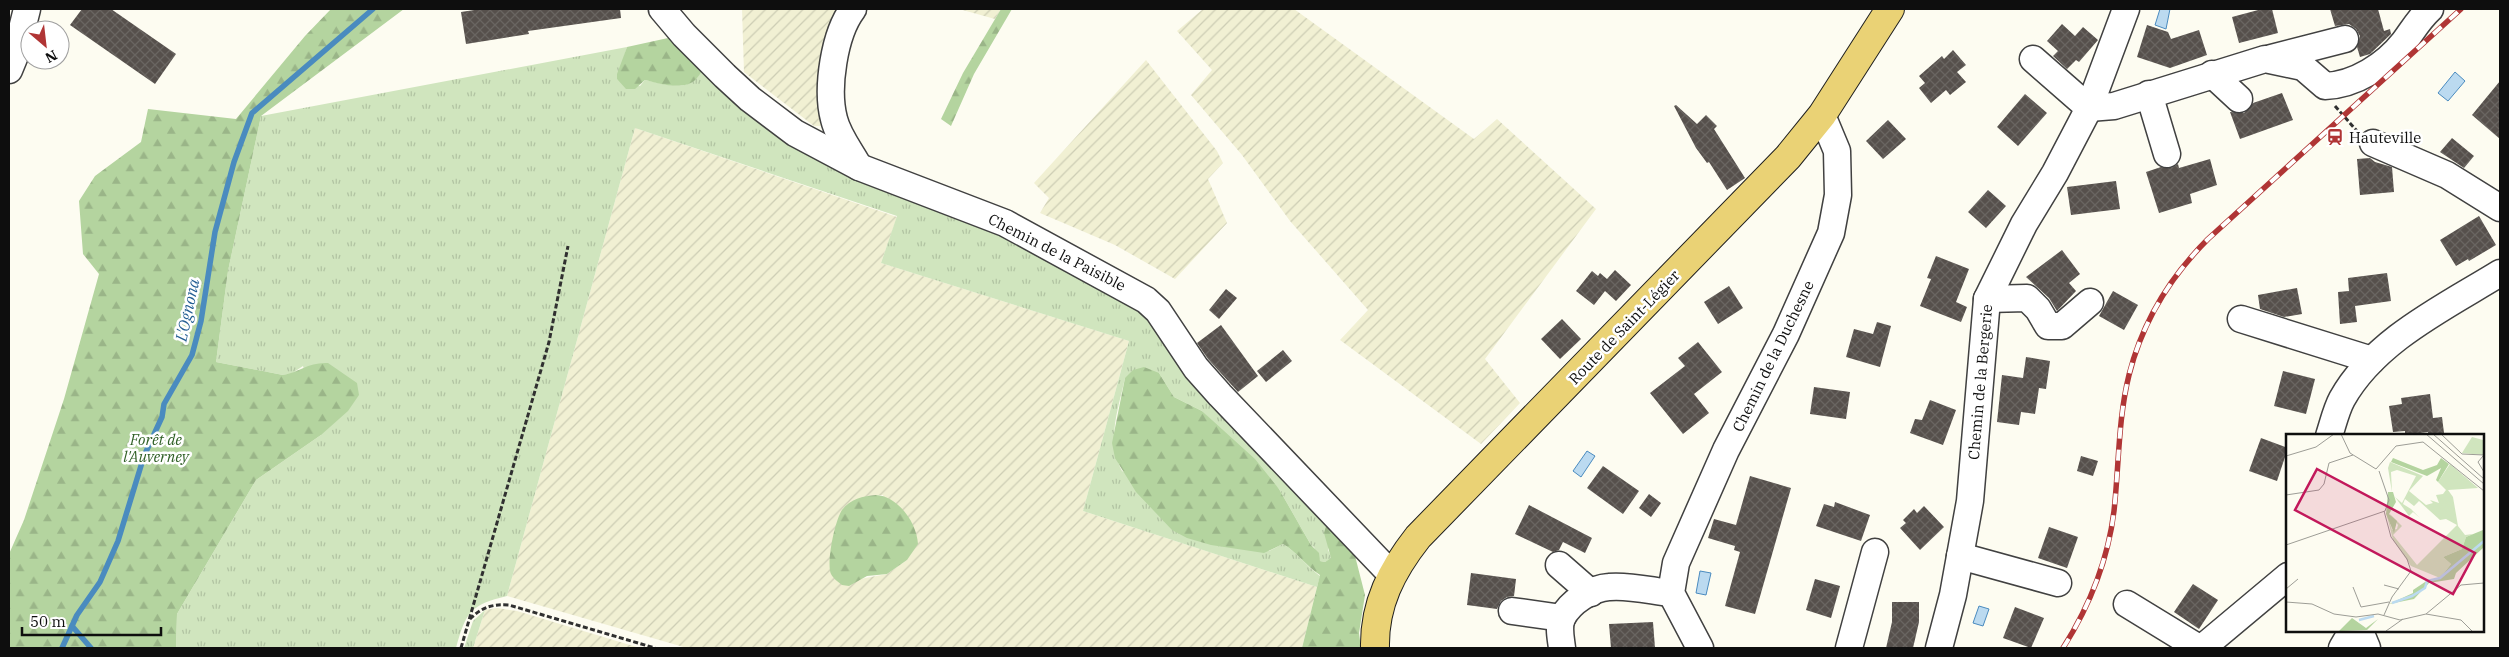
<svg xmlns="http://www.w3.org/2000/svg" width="2509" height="657" font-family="'IBM Plex Serif',serif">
<defs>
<pattern id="farmland-furrows" width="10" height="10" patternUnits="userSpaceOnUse" patternTransform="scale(1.25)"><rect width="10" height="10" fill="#f1f0d3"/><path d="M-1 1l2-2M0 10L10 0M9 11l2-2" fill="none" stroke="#cdcdb4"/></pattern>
<pattern id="grass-tufts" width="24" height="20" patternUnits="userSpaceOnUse" patternTransform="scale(1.25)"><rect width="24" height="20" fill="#d0e5be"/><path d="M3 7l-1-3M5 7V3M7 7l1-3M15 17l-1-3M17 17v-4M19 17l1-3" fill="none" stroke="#b1c3a2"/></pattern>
<pattern id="forest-firs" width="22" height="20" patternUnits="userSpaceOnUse" patternTransform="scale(1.25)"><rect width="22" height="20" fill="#b4d49f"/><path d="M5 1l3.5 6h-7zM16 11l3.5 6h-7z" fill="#9ab588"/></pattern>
<pattern id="building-cross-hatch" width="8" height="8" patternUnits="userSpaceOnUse" patternTransform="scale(1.25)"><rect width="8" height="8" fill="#56504c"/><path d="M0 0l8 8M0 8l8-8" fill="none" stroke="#696561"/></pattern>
</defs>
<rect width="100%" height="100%" fill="#fdfcf1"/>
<g fill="url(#farmland-furrows)" fill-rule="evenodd">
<path d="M742,9H853L836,126H814L744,72Z"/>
<path d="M959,9H1001L995,19Z"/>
<path d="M1203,9H1294L1474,139L1497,119L1596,209L1485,359L1520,403L1481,444L1340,340L1368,310L1290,221L1242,155L1191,95L1212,70L1177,31Z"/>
<path d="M1146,60L1217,151L1223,163L1208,179L1227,223L1175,279L1115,245L1040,213L1049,198L1034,183Z"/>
<path d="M635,128L897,217L881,263L1129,341L1083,511L1317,587L1302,648H687L507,596ZM883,495L907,560L887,574L860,579L867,496Z"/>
<path d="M497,608L517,611L640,648H473L485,610Z"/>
</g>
<g fill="url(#grass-tufts)">
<path d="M627,47L617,79L640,86L645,80C658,82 676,90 690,83C695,81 700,72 704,68L747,106L1123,291L1331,520L1328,550L1332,558L1325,562L1320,561L1314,547L1311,545L1279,489L1202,411L1174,397L1159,373L1125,378C1118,411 1106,440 1122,471L1269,551L1283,544C1297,552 1306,566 1320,576L1317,587L1083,511L1129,341L881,263L897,216L635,128L507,596C470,605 466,612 456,648H176L177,614L256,480L321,435L303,366L291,374L283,375L216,362L228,271L261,116Z"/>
<path d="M485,610L473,648H464L473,621Z"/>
</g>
<g fill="url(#forest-firs)">
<path d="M331,9H404L261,116L228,271L216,362L283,375C300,372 308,362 328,363L357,383L359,395L348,411L321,435L256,480L177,614L176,648H9V554L24,520L64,399L99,274L83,254L79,201L95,176L141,142L148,109L236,119L305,36Z"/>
<path d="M1001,9H1012L974,74L951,126L941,119L963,73Z"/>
<path d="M668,38L704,68C701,72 698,78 694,81C681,91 658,83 645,80L635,89H626L617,79V74L627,47Z"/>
<path d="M1144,367L1159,373L1174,397L1202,411L1255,459L1279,489L1311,545L1319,553L1320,561L1325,562L1331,558L1324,533L1327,523L1352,544L1365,595L1359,633L1361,648H1302L1320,575C1306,566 1297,552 1283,544L1264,553L1211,545L1187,538L1172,530L1136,492L1115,458L1112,443L1125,378L1133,370Z"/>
<path d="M876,495C898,496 917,523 918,544L907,560L887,574L867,576L849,586L842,585C838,582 833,578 831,574C826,563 835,520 842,510C850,499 863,496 876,495Z"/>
</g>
<g fill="#bbdaf0" stroke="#4a8bbf">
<path d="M2160,9H2170L2166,29L2155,25Z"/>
<path d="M2455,72L2465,81L2448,101L2438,93Z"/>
<path d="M1587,451L1595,456L1581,477L1573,471Z"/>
<path d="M1700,571L1711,573L1706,595L1696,593Z"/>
<path d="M1979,606L1989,609L1983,626L1973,623Z"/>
</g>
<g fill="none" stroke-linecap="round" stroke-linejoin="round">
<g stroke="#4a8bbf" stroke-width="5.5">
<path d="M72,626L91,648"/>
<path d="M62,648L77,615L100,582L118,541L144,456L162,417L164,404L192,355L201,321L215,232L234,162L252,113L373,9"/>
</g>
</g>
<g fill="url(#building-cross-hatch)">
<path d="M82,9H111L176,54L155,84L70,25Z"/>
<path d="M481,9H620L621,18L528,31L529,34L466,44L461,12Z"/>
<path d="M2262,9H2272L2278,33L2239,43L2232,17Z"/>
<path d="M2330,9H2378L2384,31L2390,29L2391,34L2370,54L2360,57L2357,47L2360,36L2356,29L2349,24L2335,26Z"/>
<path d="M2062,24L2075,36L2083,27L2098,40L2079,62L2076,60L2067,69L2053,56L2058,51L2047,41Z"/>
<path d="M2147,25L2168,32L2171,39L2199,30L2207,55L2170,68L2137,57Z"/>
<path d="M1953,50L1966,65L1957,72L1966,82L1950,95L1946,90L1931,103L1919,88L1925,83L1919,76L1942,56L1944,59Z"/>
<path d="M2500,81V139L2472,115Z"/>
<path d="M2282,93L2293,120L2240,139L2230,112L2244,113L2253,103Z"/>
<path d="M2025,94L2047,113L2018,146L1997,127Z"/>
<path d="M1676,105L1697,124L1706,115L1717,126L1714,129L1745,178L1727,190L1709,162L1707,163L1696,148L1674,106Z"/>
<path d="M1888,120L1906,139L1883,159L1866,141Z"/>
<path d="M2452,138L2474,156L2464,168L2440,152Z"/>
<path d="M2370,158L2375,162L2392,167L2394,192L2360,195L2357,159Z"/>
<path d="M2210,159L2217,185L2190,194L2192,203L2159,213L2146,172L2161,167L2171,168L2178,164L2179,168Z"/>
<path d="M2116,181L2120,209L2071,215L2067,187Z"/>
<path d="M1988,190L2006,206L1986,228L1968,212Z"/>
<path d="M2479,216L2496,245L2469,261L2468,259L2456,266L2440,240Z"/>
<path d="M2062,250L2080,274L2069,283L2076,291L2057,311L2049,298L2026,277Z"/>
<path d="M1936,256L1969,269L1956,302L1967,307L1961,322L1920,306L1931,279L1927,278Z"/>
<path d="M1615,270L1631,285L1616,301L1605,291L1594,305L1576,291L1592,271L1598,276L1600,273L1607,279Z"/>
<path d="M2387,273L2391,301L2355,306L2357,322L2340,324L2338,292L2349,291L2348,278Z"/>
<path d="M1729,286L1743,308L1718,324L1704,302Z"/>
<path d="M2297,288L2302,314L2284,317L2260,309L2258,295Z"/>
<path d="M1226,289L1237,298L1219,319L1209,310Z"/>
<path d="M2113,291L2138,305L2124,330L2099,316Z"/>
<path d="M1562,319L1581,339L1560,359L1541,339Z"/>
<path d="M1877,322L1891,326L1880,367L1846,357L1854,329L1873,334Z"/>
<path d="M1221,325L1258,376L1238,392L1208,359L1197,343Z"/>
<path d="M1698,342L1722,372L1694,394L1709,413L1683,434L1650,393L1685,366L1678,358Z"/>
<path d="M1283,350L1292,361L1266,382L1257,371Z"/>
<path d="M2026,357L2050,361L2046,389L2039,388L2035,414L2021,412L2019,425L1997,422L2002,375L2023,378Z"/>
<path d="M2283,371L2315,379L2306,414L2274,406Z"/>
<path d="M1814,387L1850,392L1846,419L1810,414Z"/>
<path d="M2430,394L2433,418L2442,417L2444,433L2428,435V432L2405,435V431L2393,432L2389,406L2402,404L2401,398Z"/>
<path d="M1930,400L1956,410L1943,445L1910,433L1915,419L1922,420Z"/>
<path d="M2261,438L2288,448L2277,481L2249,471Z"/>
<path d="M2081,456L2098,461L2093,476L2077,471Z"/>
<path d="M1603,466L1639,491L1623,514L1587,488Z"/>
<path d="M1750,476L1791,488L1755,614L1725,606L1740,552L1734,550L1735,546L1708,538L1714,519L1736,525Z"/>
<path d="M1649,494L1661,503L1651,517L1639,508Z"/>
<path d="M1835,502L1870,515L1861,541L1816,526L1824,504L1834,507Z"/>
<path d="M1529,505L1592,538L1585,553L1563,542L1559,550L1553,552L1515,534Z"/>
<path d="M1924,506L1944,527L1920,550L1900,528L1906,523L1903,520L1914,509L1917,513Z"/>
<path d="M2049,527L2078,537L2067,568L2038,558Z"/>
<path d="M1471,573L1516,579L1514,596L1507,597L1501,601L1497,609L1467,605Z"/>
<path d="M1815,579L1840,586L1831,618L1806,610Z"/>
<path d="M2193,584L2218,600L2199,629L2174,612Z"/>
<path d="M1892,602H1919V622L1913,648H1886L1892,622Z"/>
<path d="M2015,607L2044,618L2031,648L2003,638Z"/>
<path d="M1653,622L1655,648H1611L1609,624Z"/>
</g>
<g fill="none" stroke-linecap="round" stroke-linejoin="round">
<g stroke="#414141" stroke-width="29">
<g id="minor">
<path d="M662,9L684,35L725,76L750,99L795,133L859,167L1005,223L1146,300L1158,311L1196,368L1220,395L1392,575"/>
<path d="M853,9C834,34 826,89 834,119C838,136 851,152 859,167"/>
<path d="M2271,58L2345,39"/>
<path d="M2033,59L2089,108"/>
<path d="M9,70L16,53L27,9"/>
<path d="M2212,74L2239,99"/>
<path d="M2149,94L2167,154"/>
<path d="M2089,108L2114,106L2265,59L2303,67L2325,86C2355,85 2386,65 2404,42C2413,30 2419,19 2430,9"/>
<path d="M2373,143L2447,175L2500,208"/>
<path d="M1987,299L2027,298L2038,309L2048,326H2062L2090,302"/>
<path d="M2241,319L2372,360"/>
<path d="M2329,436C2333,424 2336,410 2342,399C2375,340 2445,307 2500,273"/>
<path d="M1960,556L2058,583"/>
<path d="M1559,565L1591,593"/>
<path d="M2127,604L2199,648"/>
<path d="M1512,611L1562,618"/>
<path d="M2360,631L2367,648"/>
<path d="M1562,648C1561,639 1558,627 1562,618C1570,602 1592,588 1609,587C1629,585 1652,591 1671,593"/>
<path d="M1700,648L1671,593L1676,563L1726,450L1786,334L1831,233L1838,195L1837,151L1822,115"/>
<path d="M1849,648L1875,552"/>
<path d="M1939,648L1953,595L1970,501L1987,299L2024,224L2055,173L2089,108L2126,9"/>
<path d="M2202,648L2288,576"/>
<path d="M2342,648L2352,631"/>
</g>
</g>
<g stroke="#1f1f1f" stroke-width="30">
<path id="major" d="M1375,648C1374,604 1392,570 1418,537L1788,157L1822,115L1890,9"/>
</g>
<g stroke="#303030" stroke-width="3" stroke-dasharray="5 2.5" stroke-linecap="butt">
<path d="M2335,106L2357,131"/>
<path d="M470,619C482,607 492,604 509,605L655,648"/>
<path d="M461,648L549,342L568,246"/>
</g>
<use href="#minor" stroke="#fff" stroke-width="26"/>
<use href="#major" stroke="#ead275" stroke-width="28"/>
<g stroke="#b03535" stroke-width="5.5">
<path id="rail" d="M2063,648C2089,607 2108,560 2114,511C2119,466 2118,419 2129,375C2142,323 2170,277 2208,239L2461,9"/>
</g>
<use href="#rail" stroke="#fff" stroke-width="4" stroke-dasharray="11" stroke-linecap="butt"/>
</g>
<defs>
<g id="station-bare" transform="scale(1.35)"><path d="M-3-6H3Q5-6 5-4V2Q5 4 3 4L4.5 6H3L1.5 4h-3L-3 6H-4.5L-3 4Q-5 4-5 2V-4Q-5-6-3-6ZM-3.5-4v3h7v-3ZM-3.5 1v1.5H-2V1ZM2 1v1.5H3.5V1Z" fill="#b03535" stroke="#fff" stroke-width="2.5" paint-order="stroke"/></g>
</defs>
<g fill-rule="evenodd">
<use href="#station-bare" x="2335" y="137"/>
</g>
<g text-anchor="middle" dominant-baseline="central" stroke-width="5" stroke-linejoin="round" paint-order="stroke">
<g font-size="15" fill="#0e0e0e" stroke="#fff" text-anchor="start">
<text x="2349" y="137">Hauteville</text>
</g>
<g font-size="15" fill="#0e0e0e" stroke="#fff">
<text transform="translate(1057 252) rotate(27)">Chemin de la Paisible</text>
<text transform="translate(1624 327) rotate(-46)">Route de Saint-Légier</text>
<text transform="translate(1773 356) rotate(-64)">Chemin de la Duchesne</text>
<text transform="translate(1980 382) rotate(-85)">Chemin de la Bergerie</text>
</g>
<g font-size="15" font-style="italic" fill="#2f5f25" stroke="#fff">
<text x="156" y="439">Forêt de<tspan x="156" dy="17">l'Auverney</tspan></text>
</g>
<g font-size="16" font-style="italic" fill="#245e93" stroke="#fff">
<text transform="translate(187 310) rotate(-78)">L'Ognona</text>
</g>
</g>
<g transform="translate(2286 434)">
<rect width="198" height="198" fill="#fdfcf1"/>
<path d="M186,3L197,6V21L176,19ZM104,28L137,42L123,57L140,71L147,69L144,66L153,69L150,61L157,60L160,56L152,48L164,30L192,54L162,56L167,63L172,92L179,101L187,100L180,103L176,115L157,123L165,130L154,144L125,132L107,106L101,82V80L106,96L111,95L112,91L103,79L116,92L107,101L131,131L171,91L160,85L154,86L133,67L128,72L119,65L117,70L125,75L134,84L127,78L123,82L109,63L116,69L130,42L111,36L105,38L106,58L102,34Z" fill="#d0e5be"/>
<path d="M107,24L137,36L151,31L155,24L163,30L152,48L150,46L155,34L141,42L105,28ZM102,58H107L110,68L103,80L111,87L108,99L100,80ZM197,96V114L170,139L168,145L143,149L128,165L103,170L127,159V156L142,146L154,144L165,130L157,123L176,115L180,103ZM66,184L80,194L92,185L81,196L53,197Z" fill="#b4d49f"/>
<path fill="none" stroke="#bbdaf0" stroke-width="2.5" d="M106,169L126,162L139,154L141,147L154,144L198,107M73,186L88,182"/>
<path fill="none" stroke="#9d9d96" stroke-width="1" d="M55,0L64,19L90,35M140,0L198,50M147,0L198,45M155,0L176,20L198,21M0,22L30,13L48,0M197,22L192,28L198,38M90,35L110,12L137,8L198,57M0,61L33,56L38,50L43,29L67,21M0,111L99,77L103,66L93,37M98,151L113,155M67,153L75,173L103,168M0,155L12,145M0,168L26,170L48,180L70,183L92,180L114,186L140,180L175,186L186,197M140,180L175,151L198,149M98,181L106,163L125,137L121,125L105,103L98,77M100,197L117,185"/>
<path fill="#c2185b" fill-opacity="0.15" stroke="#c2185b" stroke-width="2.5" d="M31,35L189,119L167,160L9,76Z"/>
<rect width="198" height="198" fill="none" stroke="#0e0e0e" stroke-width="2.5"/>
</g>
<rect width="2509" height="657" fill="none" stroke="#0e0e0e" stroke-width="20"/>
<g transform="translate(45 45) rotate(152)"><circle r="24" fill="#ffffff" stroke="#9f9f9f"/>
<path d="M0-4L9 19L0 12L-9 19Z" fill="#b03535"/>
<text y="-8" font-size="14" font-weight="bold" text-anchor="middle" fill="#0e0e0e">N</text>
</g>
<path d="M22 627v8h139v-8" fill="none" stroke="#0e0e0e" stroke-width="2.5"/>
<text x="30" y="627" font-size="15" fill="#0e0e0e" stroke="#ffffff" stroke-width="4" paint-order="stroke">50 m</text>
</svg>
